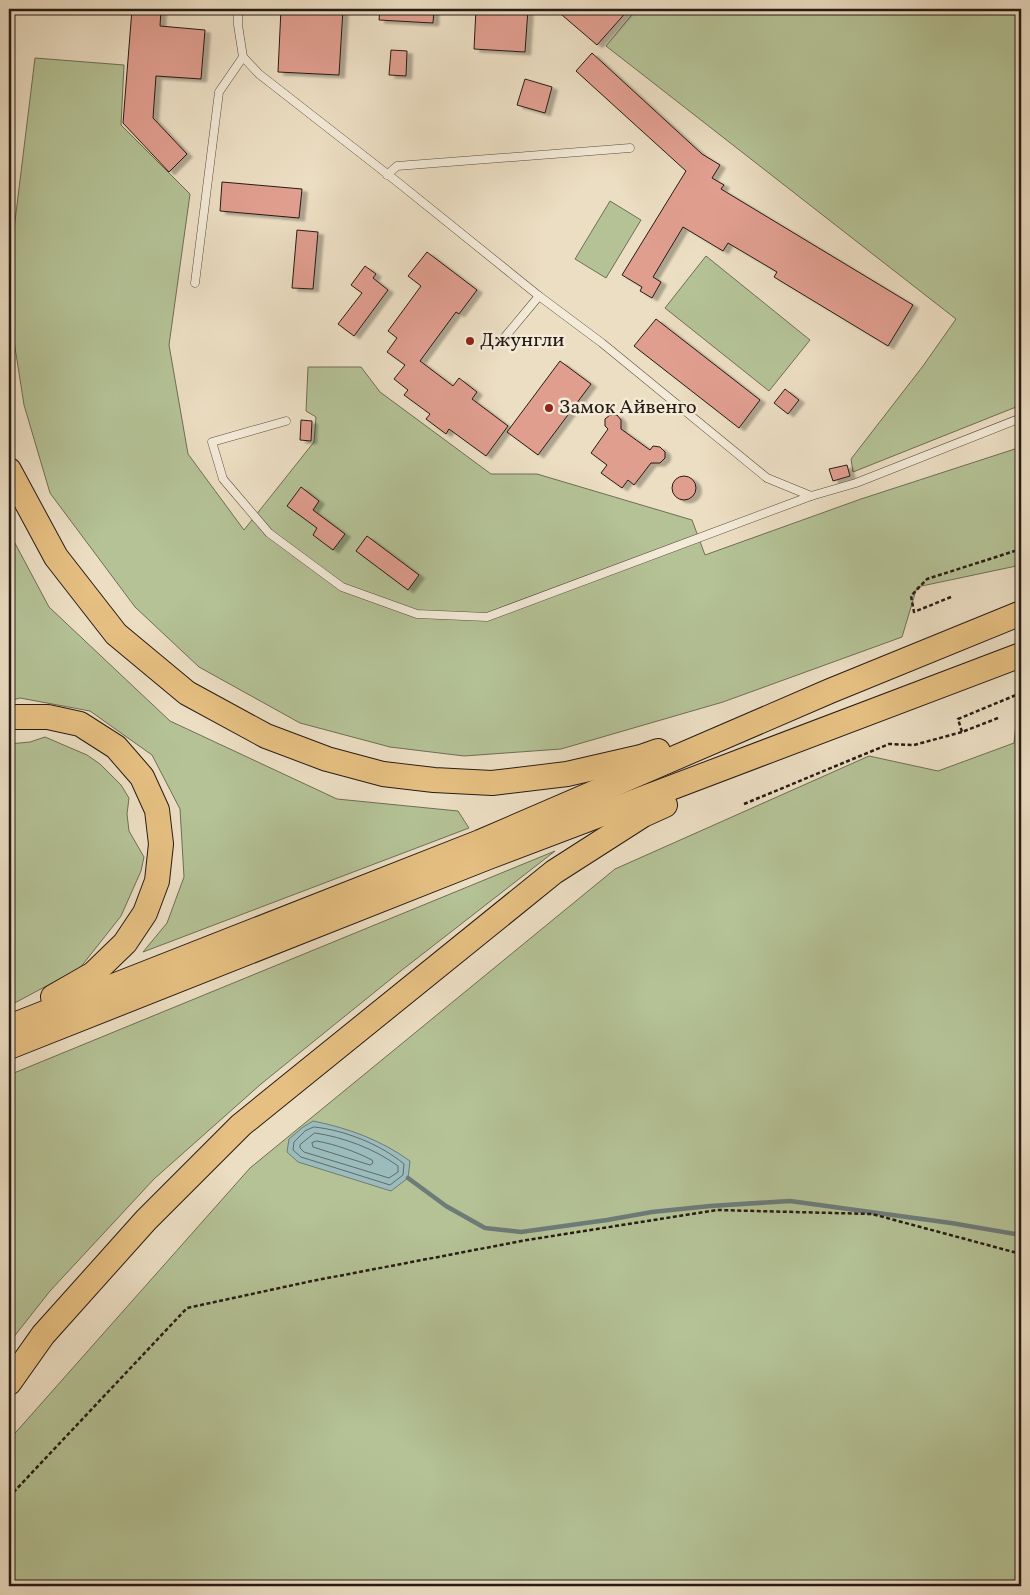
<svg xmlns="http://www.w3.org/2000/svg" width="1030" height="1595" font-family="Vollkorn,serif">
<defs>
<filter id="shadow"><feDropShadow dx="5.5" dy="3" stdDeviation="1" flood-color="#0004"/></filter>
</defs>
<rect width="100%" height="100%" fill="#ecdec3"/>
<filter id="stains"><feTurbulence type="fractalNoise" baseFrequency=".004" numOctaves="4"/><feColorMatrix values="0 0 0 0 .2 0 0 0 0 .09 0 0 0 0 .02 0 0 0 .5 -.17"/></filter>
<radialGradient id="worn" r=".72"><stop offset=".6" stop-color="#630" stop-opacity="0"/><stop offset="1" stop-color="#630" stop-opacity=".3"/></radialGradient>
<g fill="#b4c296" stroke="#6e6e56">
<path d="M633,9H1021V405L853,472L851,459L923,366L956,319L606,46L635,11Z"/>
<path d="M35,58L124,65L121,125L190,194L169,345L188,454L244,530L314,442L316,417L306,411L308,367H361L380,392L491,474H537L692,520L705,555L861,499L1021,447V565L917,587L902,637L723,702L561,749L464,756L390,747L300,723L199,667L135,607L50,493L24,405L9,309V270Z"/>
<path d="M610,201L641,220L606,278L575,259Z"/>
<path d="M706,256L810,340L769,391L665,308Z"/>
<path d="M9,532L49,607L170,721L337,799L458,811L469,828L143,952L167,923L184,877L180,809L152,755L90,711L20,698L9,701Z"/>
<path d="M1021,704V1586H9V1440L250,1168L615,869L869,756L938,771L1014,743L1018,706Z"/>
<path d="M45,737L87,755L100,764L121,785L129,798L127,814L129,831L144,857L141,871L121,916L80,968L9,1006V744L30,742Z"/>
<path d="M555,851L402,970L261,1084L154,1179L50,1291L9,1343V1075Z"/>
</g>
<path fill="#9bbbbc" stroke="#6d7b79" d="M313,1121C348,1128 381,1140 410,1161L408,1178L391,1191L298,1162L287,1152L289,1139L303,1127Z"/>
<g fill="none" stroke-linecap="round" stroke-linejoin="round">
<g stroke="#616b68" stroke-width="1">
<path d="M314,1127C344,1130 380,1144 404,1164L403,1175L390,1185L301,1157L293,1150L294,1142L305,1131Z"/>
<path d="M315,1133C343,1137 375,1149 398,1166V1172L389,1178L304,1152L300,1148V1145Z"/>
<path d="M317,1141C337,1145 354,1151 372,1160L373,1163L370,1165L313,1147L312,1143Z"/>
</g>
<path stroke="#6d7b79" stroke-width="4.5" d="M408,1178L446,1206L485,1228L521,1232L607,1220L652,1212L710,1206L790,1201L951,1223L1021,1235"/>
</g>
<g fill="#e09e8f" stroke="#271b15" filter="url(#shadow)">
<path d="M132,9L161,10L160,26L205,30L201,79L156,76L153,118L187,154L169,172L123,123Z"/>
<path d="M281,9H343L339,75L278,72Z"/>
<path d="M380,9H434L433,23L379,20Z"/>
<path d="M476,9H528L525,52L474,49Z"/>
<path d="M555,9H629L597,45Z"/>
<path d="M391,50L407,51L406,76L389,75Z"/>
<path d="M592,53L702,154L720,165L712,178L724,185L721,189L913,305L888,346L774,277L777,272L728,243L723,251L683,227L653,277L661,282L652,298L640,291L642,287L622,275L686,171L576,71Z"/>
<path d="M525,79L552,87L545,113L517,105Z"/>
<path d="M222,182L302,189L299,218L220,211Z"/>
<path d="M297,230L318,232L313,289L292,288Z"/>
<path d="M427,252L477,290L459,314L456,312L420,361L453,386L459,378L477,392L472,399L508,426L486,456L449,429L446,434L426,419L430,414L404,395L408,390L394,379L405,365L387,352L397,338L388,331L421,286L408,276Z"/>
<path d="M365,266L376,274L373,278L388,290L354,336L338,324L362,293L351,285Z"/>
<path d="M656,319L760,400L739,428L634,346Z"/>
<path d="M560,361L591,384L538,455L507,432Z"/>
<path d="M785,389L799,400L788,414L774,403Z"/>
<path d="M610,415H617L621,420V429L650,450L653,446L660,447L665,452V458L660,463H651L634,485L628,480L622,488L601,473L607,465L591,453L608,429L605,426V419Z"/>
<path d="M301,420L312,421L311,441L300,440Z"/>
<path d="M847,465L850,476L833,481L829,469Z"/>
<circle cx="684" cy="488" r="12"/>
<path d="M301,487L319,501L313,510L345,534L333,550L313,535L317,528L287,506Z"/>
<path d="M367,536L419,575L408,590L356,551Z"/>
</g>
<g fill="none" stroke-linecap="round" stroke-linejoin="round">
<g stroke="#584c40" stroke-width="9">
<g id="service">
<path d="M238,9V25L243,57L259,74L400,184L539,296L602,343L767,478L811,496L856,483L1021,418"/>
<path d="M387,175L397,166L630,148"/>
<path d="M195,283L219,92L243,57"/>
<path d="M504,338L539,296"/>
<path d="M286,421L212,442L223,479L269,533L342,587L417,614L487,617L811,496"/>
</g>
</g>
<g stroke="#271b15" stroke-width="26">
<g id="primary">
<path d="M9,470L56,557L116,634L187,693L266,736L327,759L383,774L434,780L492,783L567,774L641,757L658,751"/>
<path d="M9,717H48L80,724L116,747L142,777L157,810L161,844L157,881L145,913L125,943L93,974L53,997"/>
<path d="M9,1027L480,842L830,691L1021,613"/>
<path d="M9,1047L486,858L1021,655"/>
<path d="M9,1383L43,1335L146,1220L241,1125L554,872L643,815L665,805"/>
</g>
</g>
<g stroke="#271b15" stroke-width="2.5" stroke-dasharray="4 2.5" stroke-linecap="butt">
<path d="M951,597L914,612L911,596L927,579L1021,549"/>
<path d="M998,718L962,732L958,719L1021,693"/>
<path d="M744,804L889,744L914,745L962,732"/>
<path d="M9,1497L187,1308L312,1281L527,1240L717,1210L872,1214L1021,1254"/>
</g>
<use href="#service" stroke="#f3ead8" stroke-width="8"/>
<use href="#primary" stroke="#e6bf82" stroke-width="24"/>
</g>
<g fill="#8f2418" stroke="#f3ead8" stroke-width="2">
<circle cx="470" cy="341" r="5"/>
<circle cx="549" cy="408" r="5"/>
</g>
<g text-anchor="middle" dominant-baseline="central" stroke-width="5" stroke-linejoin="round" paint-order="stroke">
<g font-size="20" fill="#271b15" stroke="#f3ead8" text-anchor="start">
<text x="480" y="341">Джунгли</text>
<text x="559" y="408">Замок Айвенго</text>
</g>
</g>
<rect width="1030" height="1595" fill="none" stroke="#ecdec3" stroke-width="30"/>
<rect x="10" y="10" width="1010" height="1575" fill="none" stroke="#271b15" stroke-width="2.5"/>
<rect x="15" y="15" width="1000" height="1565" fill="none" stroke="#271b15"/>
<rect width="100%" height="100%" filter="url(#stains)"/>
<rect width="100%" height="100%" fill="url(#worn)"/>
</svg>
